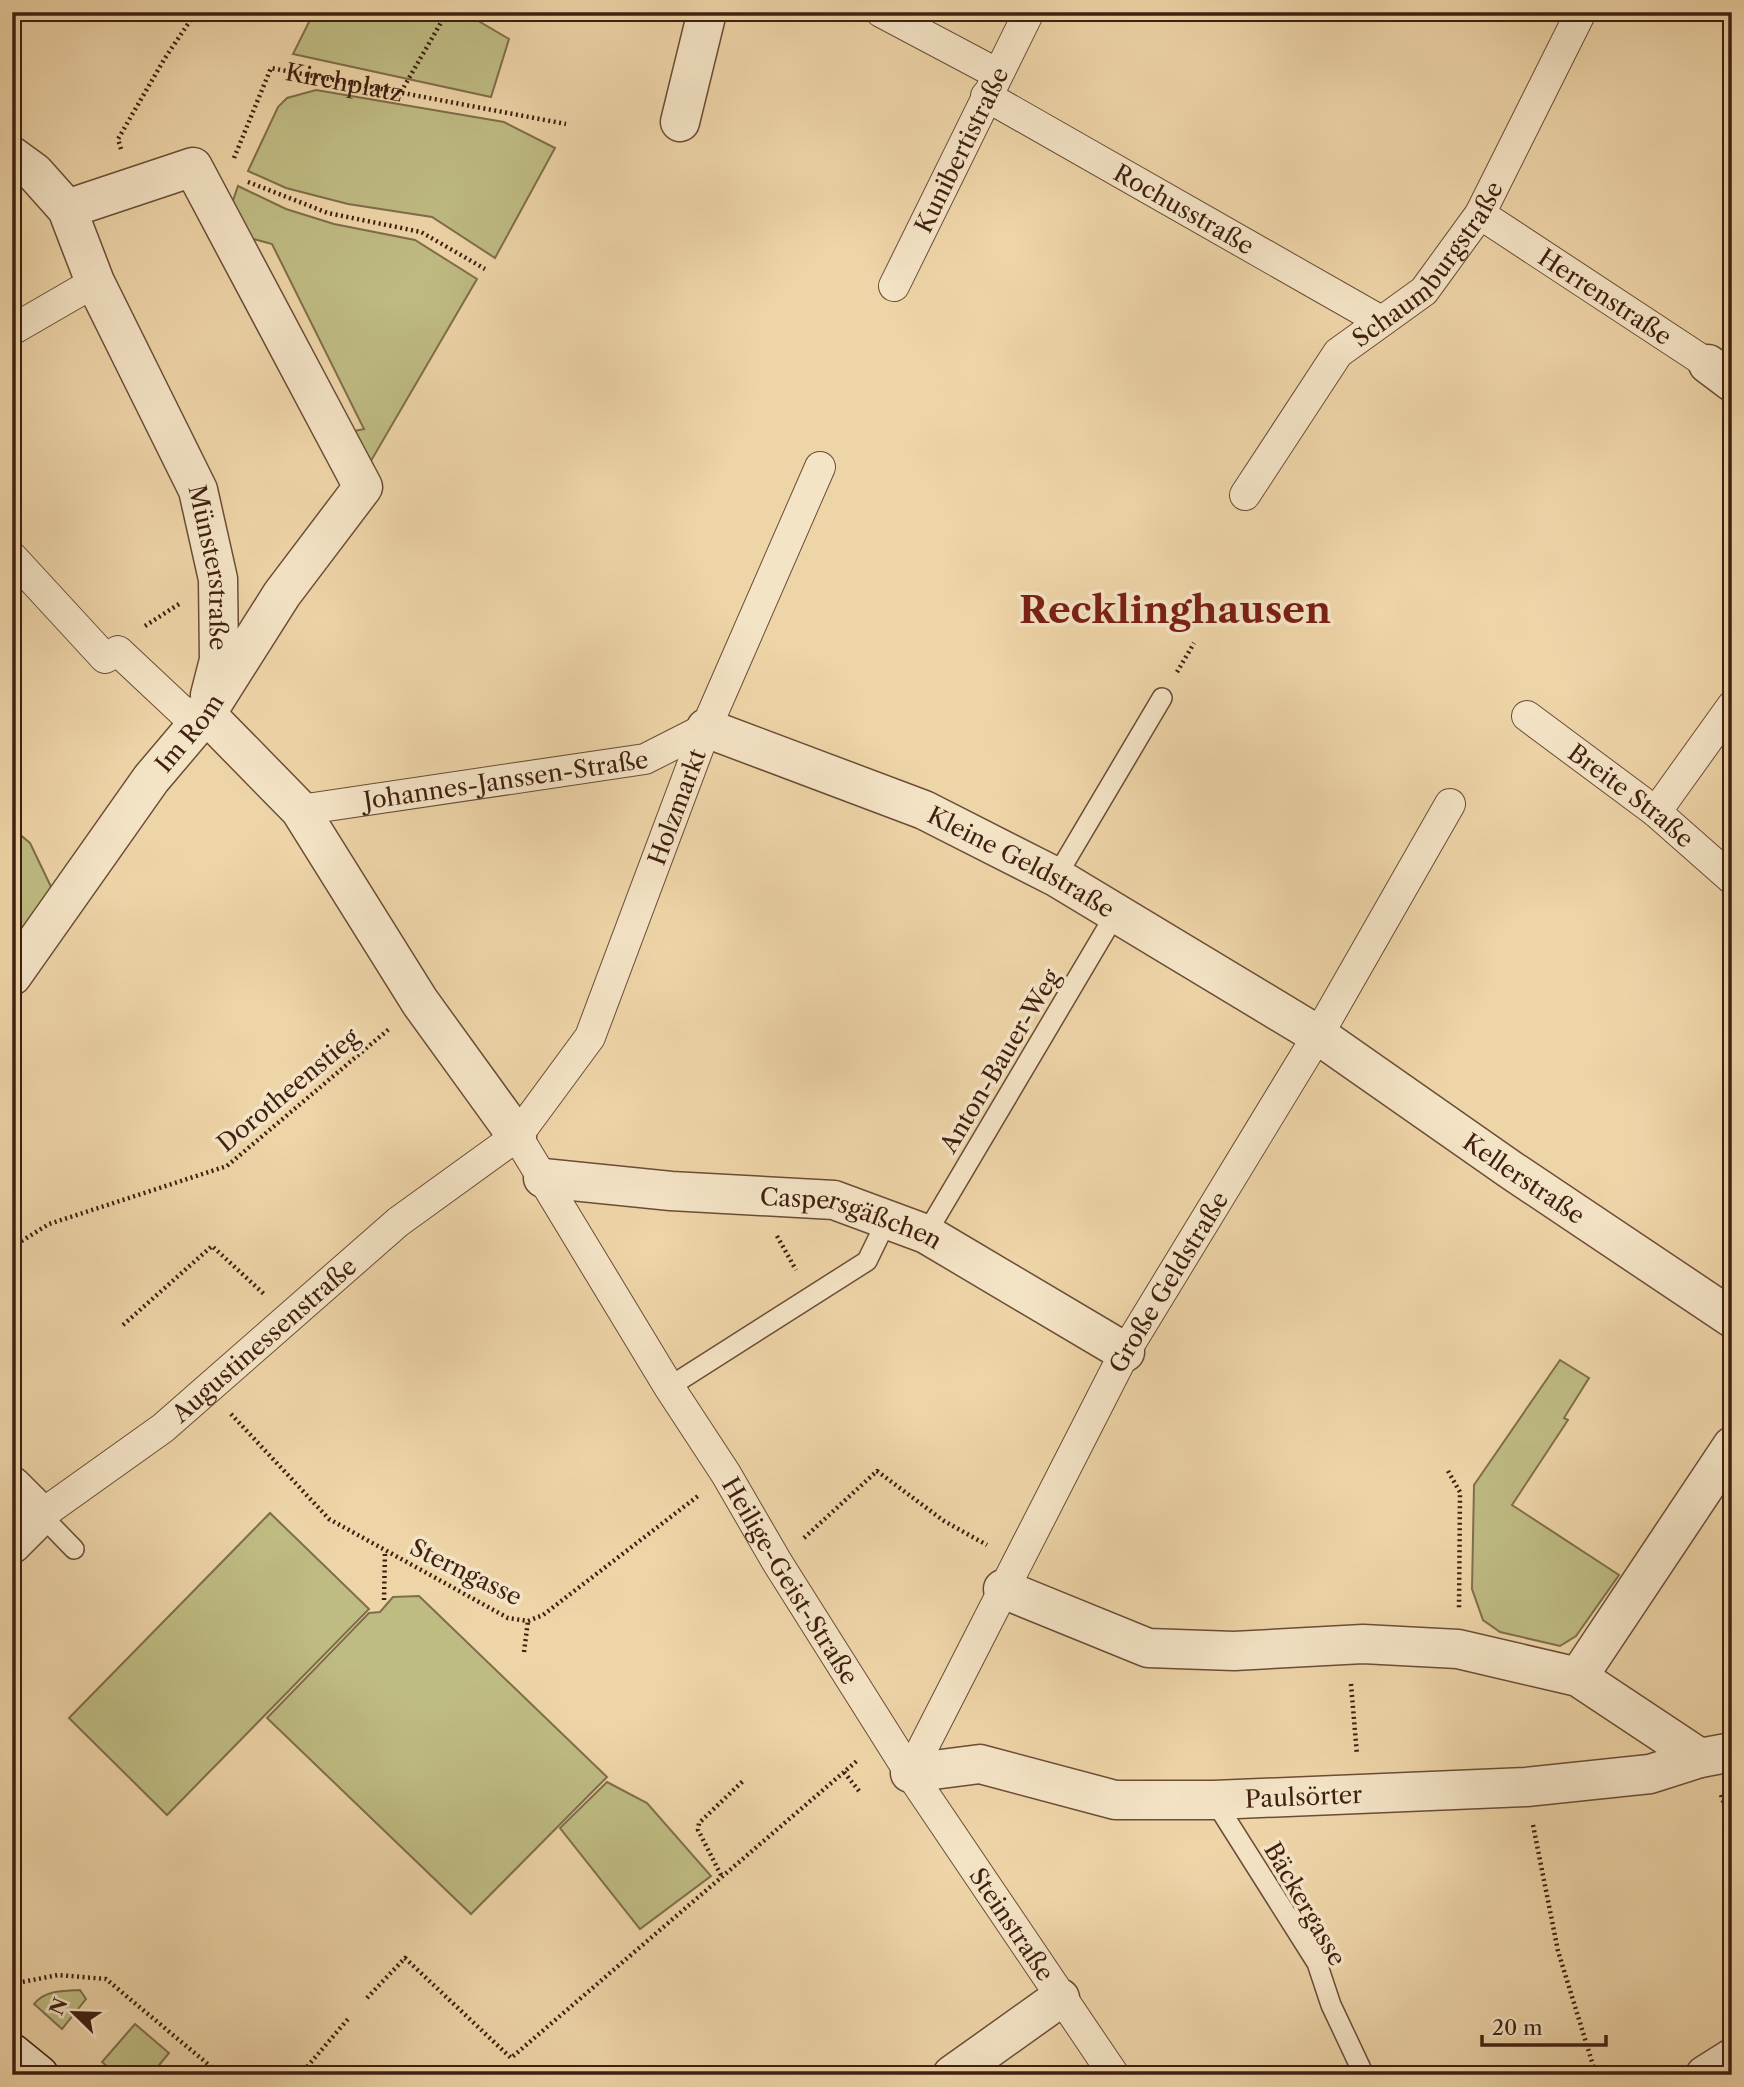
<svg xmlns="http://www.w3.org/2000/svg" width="1744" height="2087" font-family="'Libre Caslon Text',serif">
<rect width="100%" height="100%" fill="#eed5a8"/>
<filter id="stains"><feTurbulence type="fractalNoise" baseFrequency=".00286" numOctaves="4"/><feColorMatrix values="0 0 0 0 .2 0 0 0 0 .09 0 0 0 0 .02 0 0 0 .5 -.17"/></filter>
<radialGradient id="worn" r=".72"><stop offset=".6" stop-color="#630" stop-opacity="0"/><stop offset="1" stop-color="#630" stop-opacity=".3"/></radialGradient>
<g fill="#bfbc83" stroke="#7f6e4a" stroke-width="2">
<path d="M314,12H463L509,39L491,97L293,54Z"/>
<path d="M316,90L504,122L555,148L495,258L432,217L348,204L286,188L248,171L278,107L287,98Z"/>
<path d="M238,186L286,209L334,224L415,240L477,279L368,466L345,433L364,429L272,244L246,237L230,209Z"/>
<path d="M12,828L30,843L54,893L12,950Z"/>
<path d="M1560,1360L1589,1378L1564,1418L1568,1420L1512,1505L1619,1575L1576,1636L1560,1646L1500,1632L1483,1620L1472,1589L1474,1485Z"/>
<path d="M270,1513L369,1609L167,1815L69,1718Z"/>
<path d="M419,1596L607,1777L471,1914L267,1718L369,1613L380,1612L393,1597Z"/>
<path d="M607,1782L647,1803L711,1876L640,1929L560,1828Z"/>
<path d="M80,1990L86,1999L62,2029L34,2004C45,1990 63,1991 80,1990Z"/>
<path d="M135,2024L169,2053L151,2075H117L102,2062Z"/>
</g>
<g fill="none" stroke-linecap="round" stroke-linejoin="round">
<g stroke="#6b4c36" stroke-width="22">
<g id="service">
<path d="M1056,877L1162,698"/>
<path d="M926,1234L1116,913"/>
<path d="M669,1387L867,1261L887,1220"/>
<path d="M41,1515L74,1549"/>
<path d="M1214,1800L1317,1963L1331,2005L1364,2075"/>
</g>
</g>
<g stroke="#6b4c36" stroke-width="32">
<g id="pedestrian">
<path d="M881,12L996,73"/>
<path id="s2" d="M986,96L1381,321"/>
<path id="s3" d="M1480,214L1708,364"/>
<path id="s4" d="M894,286L1029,12"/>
<path d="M12,330L95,282"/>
<path id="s5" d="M1245,495L1338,353L1424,291L1480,214L1581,12"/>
<path d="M12,557L105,658L118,651L183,712L206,714"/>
<path id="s6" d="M1527,716L1656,812L1732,879"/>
<path id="s7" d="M300,810L645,759L706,728"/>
<path d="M1656,812L1732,706"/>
<path id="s8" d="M517,1136L669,1387L726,1474L777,1562L910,1773L1114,2075"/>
<path id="s9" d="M41,1515L163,1428L398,1222L517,1136L590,1037L706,728L820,467"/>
<path id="s10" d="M910,1773L1125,1352L1318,1035L1450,804"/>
</g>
</g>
<g stroke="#6b4c36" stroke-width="41">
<g id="minor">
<path d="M680,122L707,12"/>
<path id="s11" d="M12,156L34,172L67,209L95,282L198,490L218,579L219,660L210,695"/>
<path d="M1708,364L1732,382"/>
<path d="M206,714L300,810L420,1002L517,1136"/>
<path id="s12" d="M706,728L924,810L1056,877L1318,1035L1511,1170L1732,1318"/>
<path id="s13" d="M12,976L151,779L206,714L282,594L363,487L193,167L67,209"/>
<path id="s14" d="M543,1178L671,1191L834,1200L926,1234L1125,1352"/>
<path d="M12,1486L41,1515L12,1544"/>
<path d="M1003,1589L1148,1648L1234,1651L1363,1644L1458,1649L1578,1677L1700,1758L1732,1752"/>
<path d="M1578,1677L1732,1446"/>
<path id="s15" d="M910,1773L980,1764L1115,1800H1214L1526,1787L1650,1774L1700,1758"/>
<path d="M952,2075L1060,1998"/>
<path d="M1705,2075L1732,2058"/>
</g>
</g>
<g stroke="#3f1f10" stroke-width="41">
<path id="secondary" d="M12,2053L39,2075"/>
</g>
<g stroke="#3f1f10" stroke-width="4.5" stroke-dasharray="2 3.5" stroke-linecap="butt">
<path d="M401,92L447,12"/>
<path d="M121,149L118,139L165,58L196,12"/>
<path id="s1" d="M234,158L271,68L566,124"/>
<path d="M248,182L328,213L421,232L485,269"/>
<path d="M145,626L179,604"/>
<path d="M1177,672L1194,643"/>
<path d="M777,1236L796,1270"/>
<path d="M12,1247L49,1224L227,1166L389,1029"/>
<path d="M123,1325L212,1246L264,1294"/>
<path d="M231,1414L329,1519L508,1618L528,1621L543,1615L698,1496"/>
<path d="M1448,1471L1460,1492L1459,1609"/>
<path d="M804,1538L877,1471L944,1521L987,1545"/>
<path d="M384,1600L385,1552"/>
<path d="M524,1652L528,1621"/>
<path d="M1351,1684L1357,1755"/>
<path d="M859,1791L844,1772L859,1759"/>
<path d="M1721,1795L1732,1827"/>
<path d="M1533,1825L1558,1951L1596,2075"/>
<path d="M721,1875L698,1830L699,1823L744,1780"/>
<path d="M12,1984L58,1975L106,1979L221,2075"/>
<path d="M367,1998L405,1958L511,2058L844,1772"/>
<path d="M300,2075L348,2019"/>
</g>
<use href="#service" stroke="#f4e4c6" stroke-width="19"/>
<use href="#pedestrian" stroke="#f4e4c6" stroke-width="30"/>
<use href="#minor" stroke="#f4e4c6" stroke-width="38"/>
<use href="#secondary" stroke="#f4e4c6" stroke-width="38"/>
</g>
<g text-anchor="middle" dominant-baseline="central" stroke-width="7" stroke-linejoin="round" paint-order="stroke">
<g font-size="24" fill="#3f1f10" stroke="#f4e4c6">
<text stroke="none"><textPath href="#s1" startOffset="172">Kirchplatz</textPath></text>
<text stroke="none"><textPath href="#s4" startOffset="152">Kunibertistraße</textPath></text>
<text stroke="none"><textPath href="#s2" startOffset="228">Rochusstraße</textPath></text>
<text stroke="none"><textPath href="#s5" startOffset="298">Schaumburgstraße</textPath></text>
<text stroke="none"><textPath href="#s3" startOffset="150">Herrenstraße</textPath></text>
<text stroke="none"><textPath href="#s11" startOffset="466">Münsterstraße</textPath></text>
<text stroke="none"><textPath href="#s13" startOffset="301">Im Rom</textPath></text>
<text stroke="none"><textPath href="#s7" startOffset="208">Johannes-Janssen-Straße</textPath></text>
<text stroke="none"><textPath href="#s6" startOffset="131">Breite Straße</textPath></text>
<text stroke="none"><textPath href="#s9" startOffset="978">Holzmarkt</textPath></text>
<text stroke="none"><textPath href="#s12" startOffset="343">Kleine Geldstraße</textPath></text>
<text transform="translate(1000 1061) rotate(-59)">Anton-Bauer-Weg</text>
<text transform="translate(288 1090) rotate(-40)">Dorotheenstieg</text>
<text stroke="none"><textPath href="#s12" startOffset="938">Kellerstraße</textPath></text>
<text stroke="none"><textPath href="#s14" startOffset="312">Caspersgäßchen</textPath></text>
<text stroke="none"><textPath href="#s10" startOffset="555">Große Geldstraße</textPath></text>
<text stroke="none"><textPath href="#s9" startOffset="284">Augustinessenstraße</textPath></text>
<text transform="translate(466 1572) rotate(26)">Sterngasse</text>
<text stroke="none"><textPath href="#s8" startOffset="522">Heilige-Geist-Straße</textPath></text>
<text stroke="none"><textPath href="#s15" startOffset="399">Paulsörter</textPath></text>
<text transform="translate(1305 1904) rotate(60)">Bäckergasse</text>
<text stroke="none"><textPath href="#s8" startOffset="931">Steinstraße</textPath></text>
</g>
<g font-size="38" font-weight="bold" fill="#7a1f14" stroke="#f4e4c6">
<text x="1175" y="609">Recklinghausen</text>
</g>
</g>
<rect width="1744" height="2087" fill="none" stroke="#eed5a8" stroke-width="42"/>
<rect x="14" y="14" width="1716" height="2059" fill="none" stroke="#3f1f10" stroke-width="3.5"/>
<rect x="21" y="21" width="1702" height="2045" fill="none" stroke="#3f1f10" stroke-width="2"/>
<g transform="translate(74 2013) rotate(293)" stroke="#f4e4c6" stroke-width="5" paint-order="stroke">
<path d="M0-5L12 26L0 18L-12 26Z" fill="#3f1f10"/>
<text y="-10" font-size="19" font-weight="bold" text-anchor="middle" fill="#3f1f10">N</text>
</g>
<path d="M1482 2035v10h124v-10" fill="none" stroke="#3f1f10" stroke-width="3.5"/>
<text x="1492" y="2035" font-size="21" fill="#3f1f10" stroke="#f4e4c6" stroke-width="5" paint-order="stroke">20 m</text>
<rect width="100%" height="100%" filter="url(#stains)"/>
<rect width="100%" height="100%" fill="url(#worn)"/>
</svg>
